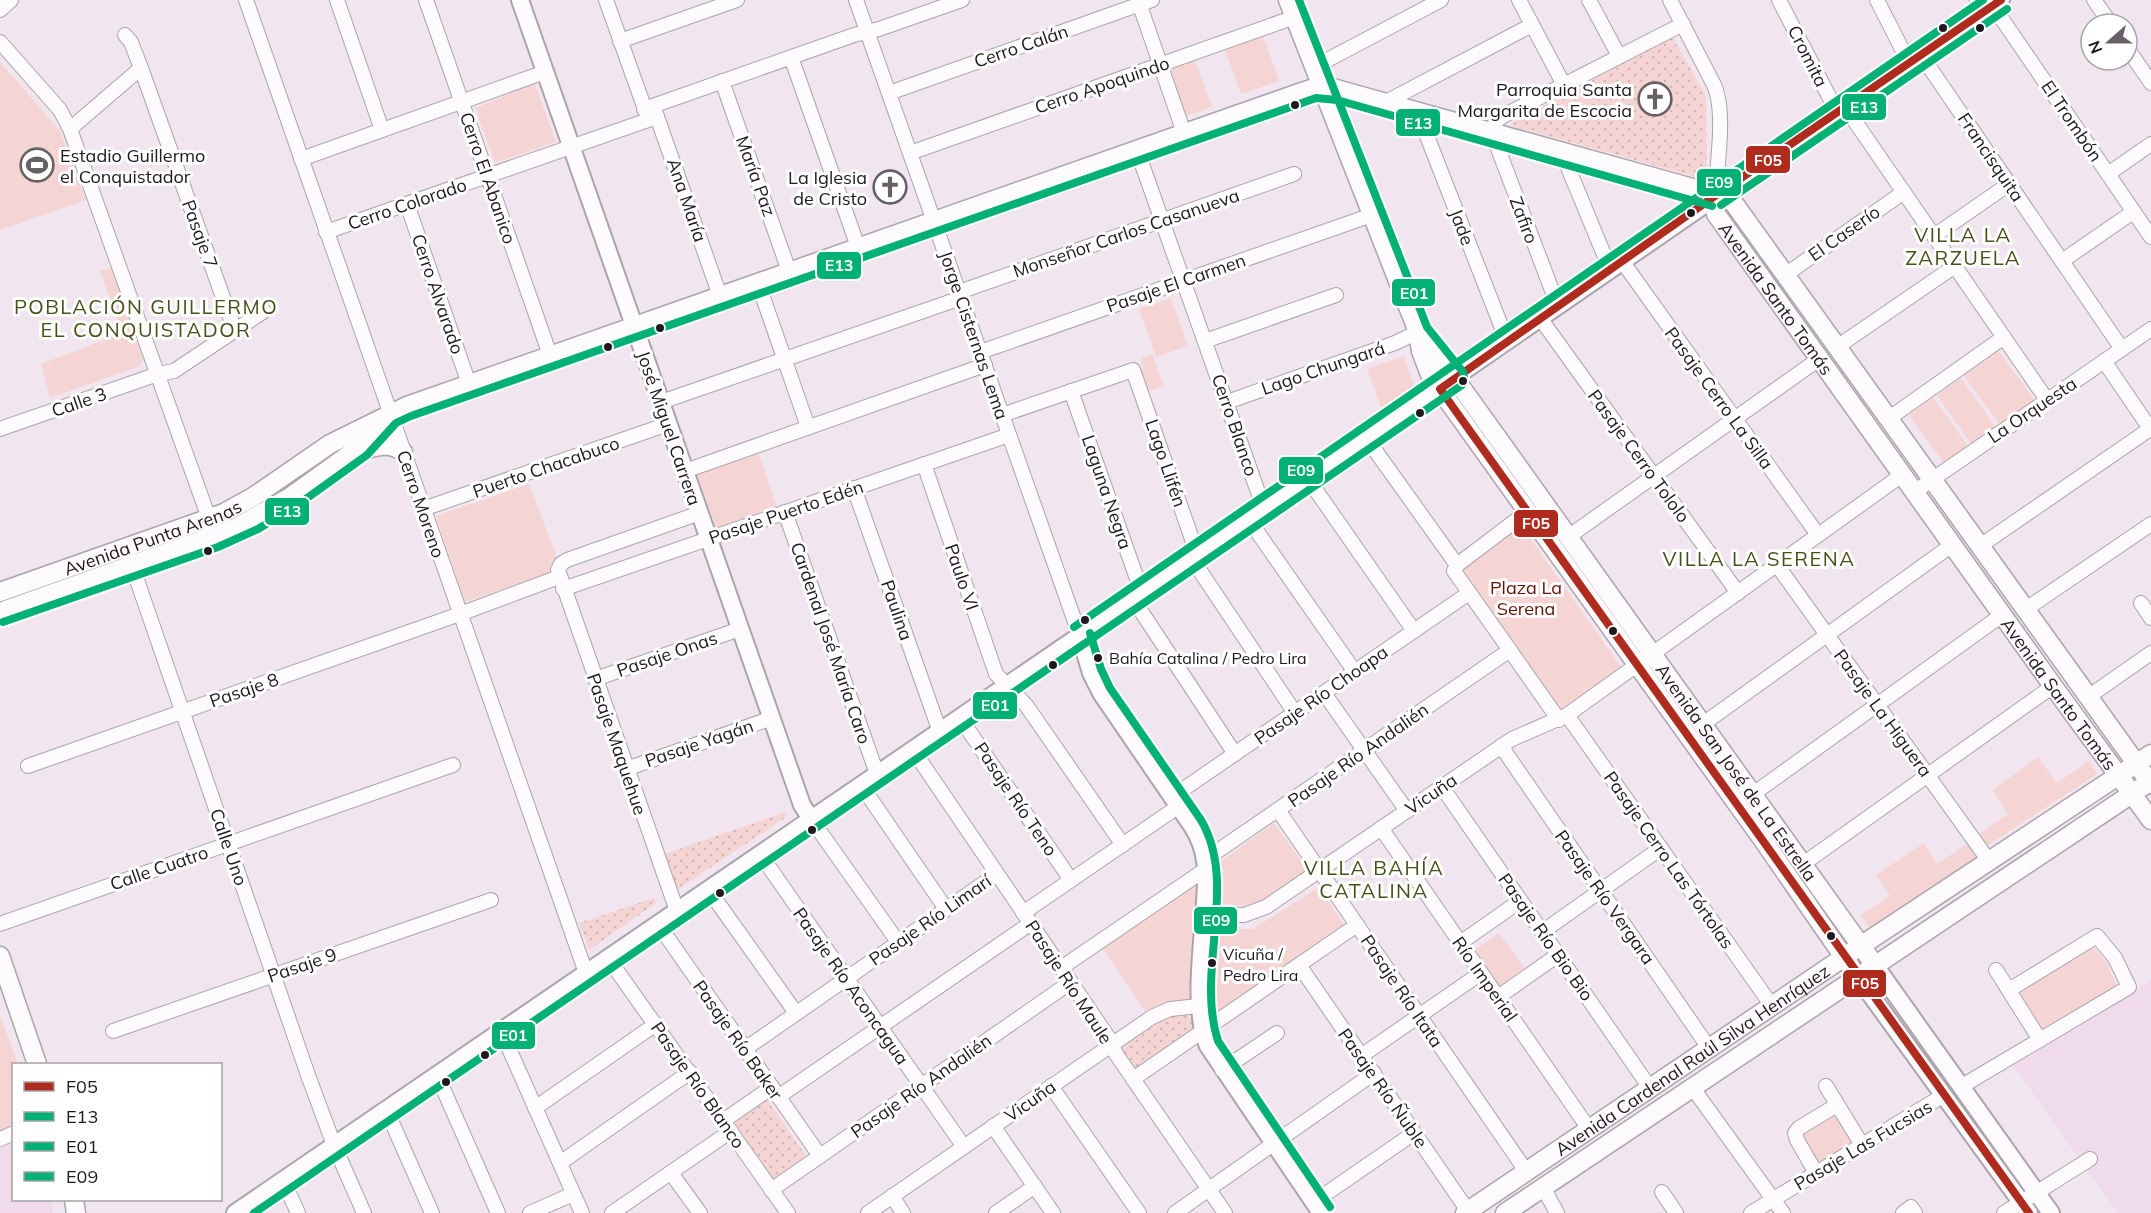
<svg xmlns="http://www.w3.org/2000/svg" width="2151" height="1213" font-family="Mulish,sans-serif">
<defs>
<pattern id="grass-dots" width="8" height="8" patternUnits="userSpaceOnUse" patternTransform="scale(1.5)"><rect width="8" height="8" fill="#f5d5d4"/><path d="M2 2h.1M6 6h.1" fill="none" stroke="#d2b6b6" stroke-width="1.8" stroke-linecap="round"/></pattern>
</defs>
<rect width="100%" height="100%" fill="#f1e6ef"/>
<g fill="#efdbeb">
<path d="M2151,981V1213H2118L2013,1065Z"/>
<path d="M13,1142L14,1200H50L53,1213H0V1148Z"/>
</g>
<g fill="url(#grass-dots)">
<path d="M1672,36L1706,96L1707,180L1509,125Z"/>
<path d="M785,812L786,817L675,891L662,855Z"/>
<path d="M654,898L656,903L589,950L579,923Z"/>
<path d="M1180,1012L1191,1018L1196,1030L1138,1072L1132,1071L1120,1048L1159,1018Z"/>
<path d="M766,1098L807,1157L772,1182L730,1124Z"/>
</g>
<g fill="#f5d5d4">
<path d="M1262,33L1279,81L1241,94L1224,47Z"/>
<path d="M1194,58L1212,107L1184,117L1166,68Z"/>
<path d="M0,62L60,131L86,200L0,230Z"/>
<path d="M535,84L556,142L495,163L475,108Z"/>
<path d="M112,268L143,359L140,366L50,398L41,364L122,333L100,271Z"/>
<path d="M1171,298L1188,346L1156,357L1139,309Z"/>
<path d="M1997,348L2034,400L2000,425L1962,373Z"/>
<path d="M1152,354L1164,386L1145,393L1137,371L1144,368L1141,358Z"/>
<path d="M1404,356L1415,389L1382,410L1367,369Z"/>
<path d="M1961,378L1995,426L1971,444L1937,395Z"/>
<path d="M1933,397L1968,446L1944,463L1909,415Z"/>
<path d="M758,452L777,507L716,528L697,473Z"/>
<path d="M529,484L557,558L553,563L552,572L465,602L436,516Z"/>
<path d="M1520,524L1622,668L1560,709L1462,572V568Z"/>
<path d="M2038,757L2057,783L2089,761L2097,774L1987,846L1979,834L2008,814L1993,790Z"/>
<path d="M1274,823L1308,870L1252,907L1215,903L1214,866Z"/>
<path d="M1924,843L1937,864L1968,843L1978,859L1871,931L1861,915L1890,896L1876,875Z"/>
<path d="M1196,883L1191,999L1164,1003L1148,1015L1101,946Z"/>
<path d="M1319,887L1346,928L1214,1018L1220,932L1224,929H1253Z"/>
<path d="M1499,933L1526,971L1500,989L1473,951Z"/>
<path d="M2094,947L2107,964L2117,986L2042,1032L2019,993Z"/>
<path d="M0,1015L18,1064H14L13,1129L0,1135Z"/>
<path d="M1838,1112L1855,1143L1819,1165L1815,1164L1800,1131Z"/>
</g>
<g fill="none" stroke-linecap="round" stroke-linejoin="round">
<g stroke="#aca4ab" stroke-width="16">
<g id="minor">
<path d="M246,0L586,973"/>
<path d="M337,0L382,130"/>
<path d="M426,0L550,355"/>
<path d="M606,0L647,115"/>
<path d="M856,0L1080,636"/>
<path d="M1138,0L1184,133"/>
<path d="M1519,0L1564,85"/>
<path d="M1589,0L1619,56"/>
<path d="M1670,0L1714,85C1726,111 1717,166 1715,196"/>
<path d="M1779,0L1837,112"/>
<path d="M1877,0L1909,63"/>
<path d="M1977,0L1983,12"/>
<path d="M2094,0L2111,24"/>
<path d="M1993,6L2151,237"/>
<path d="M0,10L11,0"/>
<path d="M125,35L131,42L141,68L235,331"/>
<path d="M620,41L737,0"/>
<path d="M0,42L60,110L70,129L212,527"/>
<path d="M2127,48L2151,83"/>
<path d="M1921,55L2122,349"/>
<path d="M791,57L858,247"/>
<path d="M1314,67L1441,0"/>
<path d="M722,81L789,271"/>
<path d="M889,93L1152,0"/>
<path d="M1384,103L1532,25"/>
<path d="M1845,107L2047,400"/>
<path d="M644,109L854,35L879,29L962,0"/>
<path d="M655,111L720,296"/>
<path d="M1418,113L1507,341"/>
<path d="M70,129L141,68"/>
<path d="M1137,150L1264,509"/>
<path d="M910,153L1295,17"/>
<path d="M1562,153L1610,269"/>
<path d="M301,159L545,72"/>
<path d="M2108,174L2151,144"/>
<path d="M407,204L469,384"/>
<path d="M326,232L657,117"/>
<path d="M1934,236L2009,184"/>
<path d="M1622,261L1818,535"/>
<path d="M2062,261L2133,212"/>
<path d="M1785,275L1904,192"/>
<path d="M758,283L808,427"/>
<path d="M959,292L1294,174"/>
<path d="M1558,306L1492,133C1493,125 1496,120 1503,116L1683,24"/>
<path d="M1540,318L1738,593"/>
<path d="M1205,341L1336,295"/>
<path d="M1837,347L1955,266"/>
<path d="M980,352L1372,215"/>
<path d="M2104,361L2151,430"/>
<path d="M1071,391L1142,593"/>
<path d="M661,402L961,298"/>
<path d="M1227,402L1395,343L1418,332"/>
<path d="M1002,415L1133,370L1192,539L1200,571L1295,713"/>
<path d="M1888,419L2004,337"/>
<path d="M0,429L158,374L174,371L264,311"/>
<path d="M1367,439L1457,565"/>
<path d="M924,464L996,674L1026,705L1123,845"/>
<path d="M685,471L985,365"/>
<path d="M1308,479L1414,631"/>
<path d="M854,488L940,732"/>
<path d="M1914,492L2151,329"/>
<path d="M423,509L668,424"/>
<path d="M785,512L877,774"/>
<path d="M1527,512L1457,565L1454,571L1559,720"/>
<path d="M1249,520L1355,672"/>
<path d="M1568,537L1819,359"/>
<path d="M1980,546L2150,429"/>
<path d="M129,557L309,1078L334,1145L364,1213"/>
<path d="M1777,565L1989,861"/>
<path d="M563,589L1009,435"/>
<path d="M1133,599L1235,754"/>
<path d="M2141,603L2151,618"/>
<path d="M2026,609L2151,524"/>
<path d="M595,679L740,629"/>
<path d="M1324,693L1407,811"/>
<path d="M2088,697L2151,653"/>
<path d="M1567,715L1772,1006"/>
<path d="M960,718L1071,880"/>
<path d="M1703,724L1952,545"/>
<path d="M1501,746L1709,1048"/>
<path d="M913,750L1108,1037L1116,1054L1225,1213"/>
<path d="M28,766L460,614L559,577"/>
<path d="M626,769L772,718"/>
<path d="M861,785L946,909"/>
<path d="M1442,787L1650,1088"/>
<path d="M1753,794L2002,615"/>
<path d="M1172,797L1469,593"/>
<path d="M1278,810L1526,1171"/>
<path d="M811,819L898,942"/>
<path d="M1381,828L1589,1129"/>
<path d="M760,854L964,1147"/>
<path d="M1206,859L1510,650"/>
<path d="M1803,864L2053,686"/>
<path d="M708,889L796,1013"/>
<path d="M677,911L558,570L561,564L567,560L700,513"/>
<path d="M1023,913L1179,806"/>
<path d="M1204,914L1244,915L1266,907L1512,739L1567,715L1902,475"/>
<path d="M0,924L453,765"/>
<path d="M658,924L820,1156"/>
<path d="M1542,932L1661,848"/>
<path d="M1460,943L1520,901"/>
<path d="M608,958L788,1213"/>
<path d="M1299,965L1468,1211"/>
<path d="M1061,968L1206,869"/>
<path d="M1996,970L2040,1040"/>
<path d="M1498,997L1558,955"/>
<path d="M113,1031L491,900"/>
<path d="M500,1031L507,1044L582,1213"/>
<path d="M745,1049L997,874"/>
<path d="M1361,1056L1481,973"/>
<path d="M1222,1070L1277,1033"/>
<path d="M437,1075L498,1213"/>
<path d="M1133,1079L1357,925"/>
<path d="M1051,1086L1139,1213"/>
<path d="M1826,1086L1862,1145"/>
<path d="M1962,1086L2129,987L2115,958L2097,936L2009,990"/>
<path d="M1692,1087L1783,1213"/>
<path d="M778,1097L1031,923"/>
<path d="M535,1108L656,1024"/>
<path d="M386,1109L432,1213"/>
<path d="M723,1121L772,1087"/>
<path d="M993,1126L1053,1213"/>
<path d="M0,1139L14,1133"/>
<path d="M560,1163L690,1072"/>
<path d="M671,1173L700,1213"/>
<path d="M1816,1173L1797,1140L1795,1133L1799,1128L1837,1105"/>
<path d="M283,1180L298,1213"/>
<path d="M1543,1187L1557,1213"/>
<path d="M771,1190L1071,982"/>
<path d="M1662,1192L1676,1213"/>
<path d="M892,1196L903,1213"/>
<path d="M1314,1202L1414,1133"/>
<path d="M530,1213L573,1194"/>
<path d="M612,1213L731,1131"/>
<path d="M868,1213L1152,1017L1170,1009L1199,1006"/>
<path d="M996,1213L1035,1186"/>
<path d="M1175,1213L1374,1073"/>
<path d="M1751,1213L1944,1095"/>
<path d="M1903,1213L1911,1207L1915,1213"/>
<path d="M2004,1213L2090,1159"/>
</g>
</g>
<g stroke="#aca4ab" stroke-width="20">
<g id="tertiary">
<path d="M520,0L802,805L811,819"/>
<path d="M1080,636L1091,673L1101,693L1192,826C1208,850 1207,874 1205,902C1203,943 1192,1009 1208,1046L1321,1213"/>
<path d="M1874,964L2051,1213"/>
<path d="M1857,976L2029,1213"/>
<path d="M235,1213L1142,593L2001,0"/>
</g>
</g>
<g stroke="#aca4ab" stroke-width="21">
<g id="secondary">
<path d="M1288,0L1418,332L1421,351L1431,377L1763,840L1857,976"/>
<path id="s1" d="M1715,196L1714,205L1716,214L2053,686L2151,820"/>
<path id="s2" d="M1419,333L1456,380L1874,964"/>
<path d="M358,452C374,447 389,441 403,452"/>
<path id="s3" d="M0,592L224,513L253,497L330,444L407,406L1299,93L1314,88L1329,87L1725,197L1733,202L2151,784"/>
<path d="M0,612L235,528L290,497L361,446L382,425"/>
<path d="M0,956L37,1064"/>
<path d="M74,1200L76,1213"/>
<path id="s4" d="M1465,1213L1862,945L2151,754"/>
<path d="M1505,1213L2151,781"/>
</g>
</g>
<use href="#minor" stroke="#fdfbfd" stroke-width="14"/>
<use href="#tertiary" stroke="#fdfbfd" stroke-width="16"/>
<use href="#secondary" stroke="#fdfbfd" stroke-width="18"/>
<g stroke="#fff" stroke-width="12">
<path id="bus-1" d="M2001,0L1715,196L1440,389L2029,1213"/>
</g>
<g stroke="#fff" stroke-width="12">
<g id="bus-2">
<path d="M1721,205L2007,9"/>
<path d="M3,622L218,547L258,529L296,506L367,455L396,423L411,416L1316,98L1337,100L1712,206"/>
</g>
</g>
<g stroke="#fff" stroke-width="12">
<path id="bus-3" d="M254,1213L1462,385L1464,378L1463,372L1427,327L1299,0"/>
</g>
<g stroke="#fff" stroke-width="12">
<g id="bus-4">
<path d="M1074,627L1983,0"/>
<path d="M1090,633L1101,669L1110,688L1201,820C1239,885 1195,970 1218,1041L1330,1207"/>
</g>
</g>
<use href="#bus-1" stroke="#af2b1e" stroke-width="8"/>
<use href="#bus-2" stroke="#03b175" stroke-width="8"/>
<use href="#bus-3" stroke="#03b175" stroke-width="8"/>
<use href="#bus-4" stroke="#03b175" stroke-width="8"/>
</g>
<defs>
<g id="church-ring" transform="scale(1.725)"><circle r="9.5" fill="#fff" stroke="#686067" stroke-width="1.5"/><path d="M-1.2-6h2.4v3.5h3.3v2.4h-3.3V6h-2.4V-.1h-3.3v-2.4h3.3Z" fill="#686067"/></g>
<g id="stadium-ring" transform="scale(1.725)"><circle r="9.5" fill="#fff" stroke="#686067" stroke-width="1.5"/><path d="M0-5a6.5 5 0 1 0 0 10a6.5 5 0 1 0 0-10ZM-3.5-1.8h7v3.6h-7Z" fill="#686067"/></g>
</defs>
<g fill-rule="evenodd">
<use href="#church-ring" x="1655" y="99"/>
<use href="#stadium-ring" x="37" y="165"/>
<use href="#church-ring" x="890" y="187"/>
</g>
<g fill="#1f181e" stroke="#fff" stroke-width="2">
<circle cx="1943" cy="28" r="5"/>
<circle cx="1980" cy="28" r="5"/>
<circle cx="1295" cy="105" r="5"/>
<circle cx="1691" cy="213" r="5"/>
<circle cx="660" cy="328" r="5"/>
<circle cx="608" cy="347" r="5"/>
<circle cx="1463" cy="381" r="5"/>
<circle cx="1420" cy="413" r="5"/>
<circle cx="208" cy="551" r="5"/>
<circle cx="1085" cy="620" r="5"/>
<circle cx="1613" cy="631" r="5"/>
<circle cx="1098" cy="658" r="5"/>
<circle cx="1053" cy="665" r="5"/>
<circle cx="812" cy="830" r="5"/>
<circle cx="720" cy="893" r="5"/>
<circle cx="1831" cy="936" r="5"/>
<circle cx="1212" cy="963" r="5"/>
<circle cx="485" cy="1055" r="5"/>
<circle cx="446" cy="1082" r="5"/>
</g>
<g text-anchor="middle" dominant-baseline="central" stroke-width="6" stroke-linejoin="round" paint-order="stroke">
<g font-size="16" fill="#1f181e" stroke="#fff" text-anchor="start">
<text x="1109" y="658">Bahía Catalina / Pedro Lira</text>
<text x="1223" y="954">Vicuña /<tspan x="1223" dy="21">Pedro Lira</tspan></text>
</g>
<g font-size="18" fill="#1f181e" stroke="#fff">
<text transform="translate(1021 46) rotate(-19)">Cerro Calán</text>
<text transform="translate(1808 56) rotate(63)">Cromita</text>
<text transform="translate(1102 85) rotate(-19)">Cerro Apoquindo</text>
<text transform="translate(2072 121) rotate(56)">El Trombón</text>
<text transform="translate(1991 157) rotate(56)">Francisquita</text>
<text transform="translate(756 176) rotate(70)">María Paz</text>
<text transform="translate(488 178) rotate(71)">Cerro El Abanico</text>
<text transform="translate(687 200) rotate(71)">Ana María</text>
<text transform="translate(407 204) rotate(-19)">Cerro Colorado</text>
<text transform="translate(1524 220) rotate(69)">Zafiro</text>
<text transform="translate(1462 227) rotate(69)">Jade</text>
<text transform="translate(1126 233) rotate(-19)">Monseñor Carlos Casanueva</text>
<text transform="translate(1844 233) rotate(-35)">El Caserío</text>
<text transform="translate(200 234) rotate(70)">Pasaje 7</text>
<text transform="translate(1176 283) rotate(-19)">Pasaje El Carmen</text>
<text transform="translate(438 294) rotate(71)">Cerro Alvarado</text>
<text stroke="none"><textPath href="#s1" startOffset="122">Avenida Santo Tomás</textPath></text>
<text transform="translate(974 335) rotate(71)">Jorge Cisternas Lema</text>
<text transform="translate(1323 368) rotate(-19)">Lago Chungará</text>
<text transform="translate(1719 398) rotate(54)">Pasaje Cerro La Silla</text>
<text transform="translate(79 402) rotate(-19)">Calle 3</text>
<text transform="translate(2032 410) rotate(-34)">La Orquesta</text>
<text transform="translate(1235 425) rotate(71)">Cerro Blanco</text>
<text transform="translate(669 428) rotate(71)">José Miguel Carrera</text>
<text transform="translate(1639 456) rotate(54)">Pasaje Cerro Tololo</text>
<text transform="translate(1166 463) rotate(71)">Lago Llifén</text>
<text transform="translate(546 467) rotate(-19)">Puerto Chacabuco</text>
<text transform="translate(1107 492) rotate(71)">Laguna Negra</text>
<text transform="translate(421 504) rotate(71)">Cerro Moreno</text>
<text transform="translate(786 512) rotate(-19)">Pasaje Puerto Edén</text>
<text stroke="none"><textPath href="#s3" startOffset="162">Avenida Punta Arenas</textPath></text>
<text transform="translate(962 577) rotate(71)">Paulo VI</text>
<text transform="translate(897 610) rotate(71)">Paulina</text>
<text transform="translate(831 643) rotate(71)">Cardenal José María Caro</text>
<text transform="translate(667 654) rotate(-19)">Pasaje Onas</text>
<text transform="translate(244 690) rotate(-19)">Pasaje 8</text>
<text stroke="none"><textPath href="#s1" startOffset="608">Avenida Santo Tomás</textPath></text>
<text transform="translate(1321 695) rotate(-35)">Pasaje Río Choapa</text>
<text transform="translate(1883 713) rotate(54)">Pasaje La Higuera</text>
<text transform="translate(699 743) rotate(-19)">Pasaje Yagán</text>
<text transform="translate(617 744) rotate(71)">Pasaje Maquehue</text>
<text transform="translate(1358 755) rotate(-35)">Pasaje Río Andalién</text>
<text stroke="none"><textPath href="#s2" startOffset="542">Avenida San José de La Estrella</textPath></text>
<text transform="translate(1431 794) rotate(-34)">Vicuña</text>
<text transform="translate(1016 799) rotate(56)">Pasaje Río Teno</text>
<text transform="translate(229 847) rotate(71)">Calle Uno</text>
<text transform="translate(1669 860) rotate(55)">Pasaje Cerro Las Tórtolas</text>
<text transform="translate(159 868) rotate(-19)">Calle Cuatro</text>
<text transform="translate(1605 897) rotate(55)">Pasaje Río Vergara</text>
<text transform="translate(930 920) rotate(-35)">Pasaje Río Limarí</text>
<text transform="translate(1546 937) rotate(55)">Pasaje Río Bio Bio</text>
<text transform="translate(302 965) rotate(-19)">Pasaje 9</text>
<text transform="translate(1485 979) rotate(55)">Río Imperial</text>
<text transform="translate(1069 982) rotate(57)">Pasaje Río Maule</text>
<text transform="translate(851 986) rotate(55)">Pasaje Río Aconcagua</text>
<text transform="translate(1402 991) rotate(56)">Pasaje Río Itata</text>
<text transform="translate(738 1040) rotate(55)">Pasaje Río Baker</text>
<text stroke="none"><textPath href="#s4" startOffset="274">Avenida Cardenal Raúl Silva Henríquez</textPath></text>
<text transform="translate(698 1085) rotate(55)">Pasaje Río Blanco</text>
<text transform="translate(921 1086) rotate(-35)">Pasaje Río Andalién</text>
<text transform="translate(1383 1088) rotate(55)">Pasaje Río Ñuble</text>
<text transform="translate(1030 1101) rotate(-35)">Vicuña</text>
<text transform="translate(1863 1145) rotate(-31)">Pasaje Las Fucsias</text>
</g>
<g font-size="18" fill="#1f181e" stroke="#fff" text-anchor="end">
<text x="1632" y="89">Parroquia Santa<tspan x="1632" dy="21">Margarita de Escocia</tspan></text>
<text x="60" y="155" text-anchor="start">Estadio Guillermo<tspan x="60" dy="21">el Conquistador</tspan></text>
<text x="867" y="177">La Iglesia<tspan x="867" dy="21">de Cristo</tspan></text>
</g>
<g font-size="18" fill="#651003" stroke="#fff">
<text x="1526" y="587">Plaza La<tspan x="1526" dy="21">Serena</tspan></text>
</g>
<g font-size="20" letter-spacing="1.5" fill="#455018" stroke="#fff">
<text x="1963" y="234">VILLA LA<tspan x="1963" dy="23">ZARZUELA</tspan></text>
<text x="146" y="306">POBLACIÓN GUILLERMO<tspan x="146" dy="23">EL CONQUISTADOR</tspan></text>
<text x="1759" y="558">VILLA LA SERENA</text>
<text x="1374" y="867">VILLA BAHÍA<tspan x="1374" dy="23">CATALINA</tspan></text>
</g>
</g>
<g stroke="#fff" stroke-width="2">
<rect x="1841" y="93" width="46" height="28" rx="6" fill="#03b175"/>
<rect x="1395" y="108" width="46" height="29" rx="6" fill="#03b175"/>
<rect x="1745" y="145" width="46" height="29" rx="6" fill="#af2b1e"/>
<rect x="1696" y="168" width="46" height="29" rx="6" fill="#03b175"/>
<rect x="816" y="251" width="46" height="29" rx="6" fill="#03b175"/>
<rect x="1391" y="278" width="45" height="29" rx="6" fill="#03b175"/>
<rect x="1278" y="456" width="46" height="29" rx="6" fill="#03b175"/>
<rect x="264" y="497" width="46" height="29" rx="6" fill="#03b175"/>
<rect x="1513" y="509" width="46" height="29" rx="6" fill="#af2b1e"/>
<rect x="972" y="691" width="46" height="29" rx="6" fill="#03b175"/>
<rect x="1193" y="906" width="45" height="29" rx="6" fill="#03b175"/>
<rect x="1842" y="969" width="45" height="29" rx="6" fill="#af2b1e"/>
<rect x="491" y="1021" width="45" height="29" rx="6" fill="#03b175"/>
</g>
<g font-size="16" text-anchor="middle" font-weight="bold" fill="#fff">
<text x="1864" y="113">E13</text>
<text x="1418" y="129">E13</text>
<text x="1768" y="166">F05</text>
<text x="1719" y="188">E09</text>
<text x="839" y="271">E13</text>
<text x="1414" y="299">E01</text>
<text x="1301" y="476">E09</text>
<text x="287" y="517">E13</text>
<text x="1536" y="529">F05</text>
<text x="995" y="711">E01</text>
<text x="1216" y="926">E09</text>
<text x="1865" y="989">F05</text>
<text x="513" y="1041">E01</text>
</g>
<rect x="12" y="1063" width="210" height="138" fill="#ffffff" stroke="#a5a3a5" stroke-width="1.5"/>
<rect x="24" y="1082" width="30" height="9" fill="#af2b1e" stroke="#a5a3a5" stroke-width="1.5"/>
<text x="66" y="1093" font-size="18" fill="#1f181e">F05</text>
<rect x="24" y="1112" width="30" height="9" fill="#03b175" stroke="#a5a3a5" stroke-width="1.5"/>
<text x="66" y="1123" font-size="18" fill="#1f181e">E13</text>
<rect x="24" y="1142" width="30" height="9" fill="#03b175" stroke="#a5a3a5" stroke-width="1.5"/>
<text x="66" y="1153" font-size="18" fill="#1f181e">E01</text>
<rect x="24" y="1172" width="30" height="9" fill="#03b175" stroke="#a5a3a5" stroke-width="1.5"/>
<text x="66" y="1183" font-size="18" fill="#1f181e">E09</text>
<g transform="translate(2109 42) rotate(249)"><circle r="28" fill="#ffffff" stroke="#a5a3a5" stroke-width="1.5"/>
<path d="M0-4.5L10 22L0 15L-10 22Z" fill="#686067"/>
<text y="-9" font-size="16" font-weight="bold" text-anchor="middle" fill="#1f181e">N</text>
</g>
</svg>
